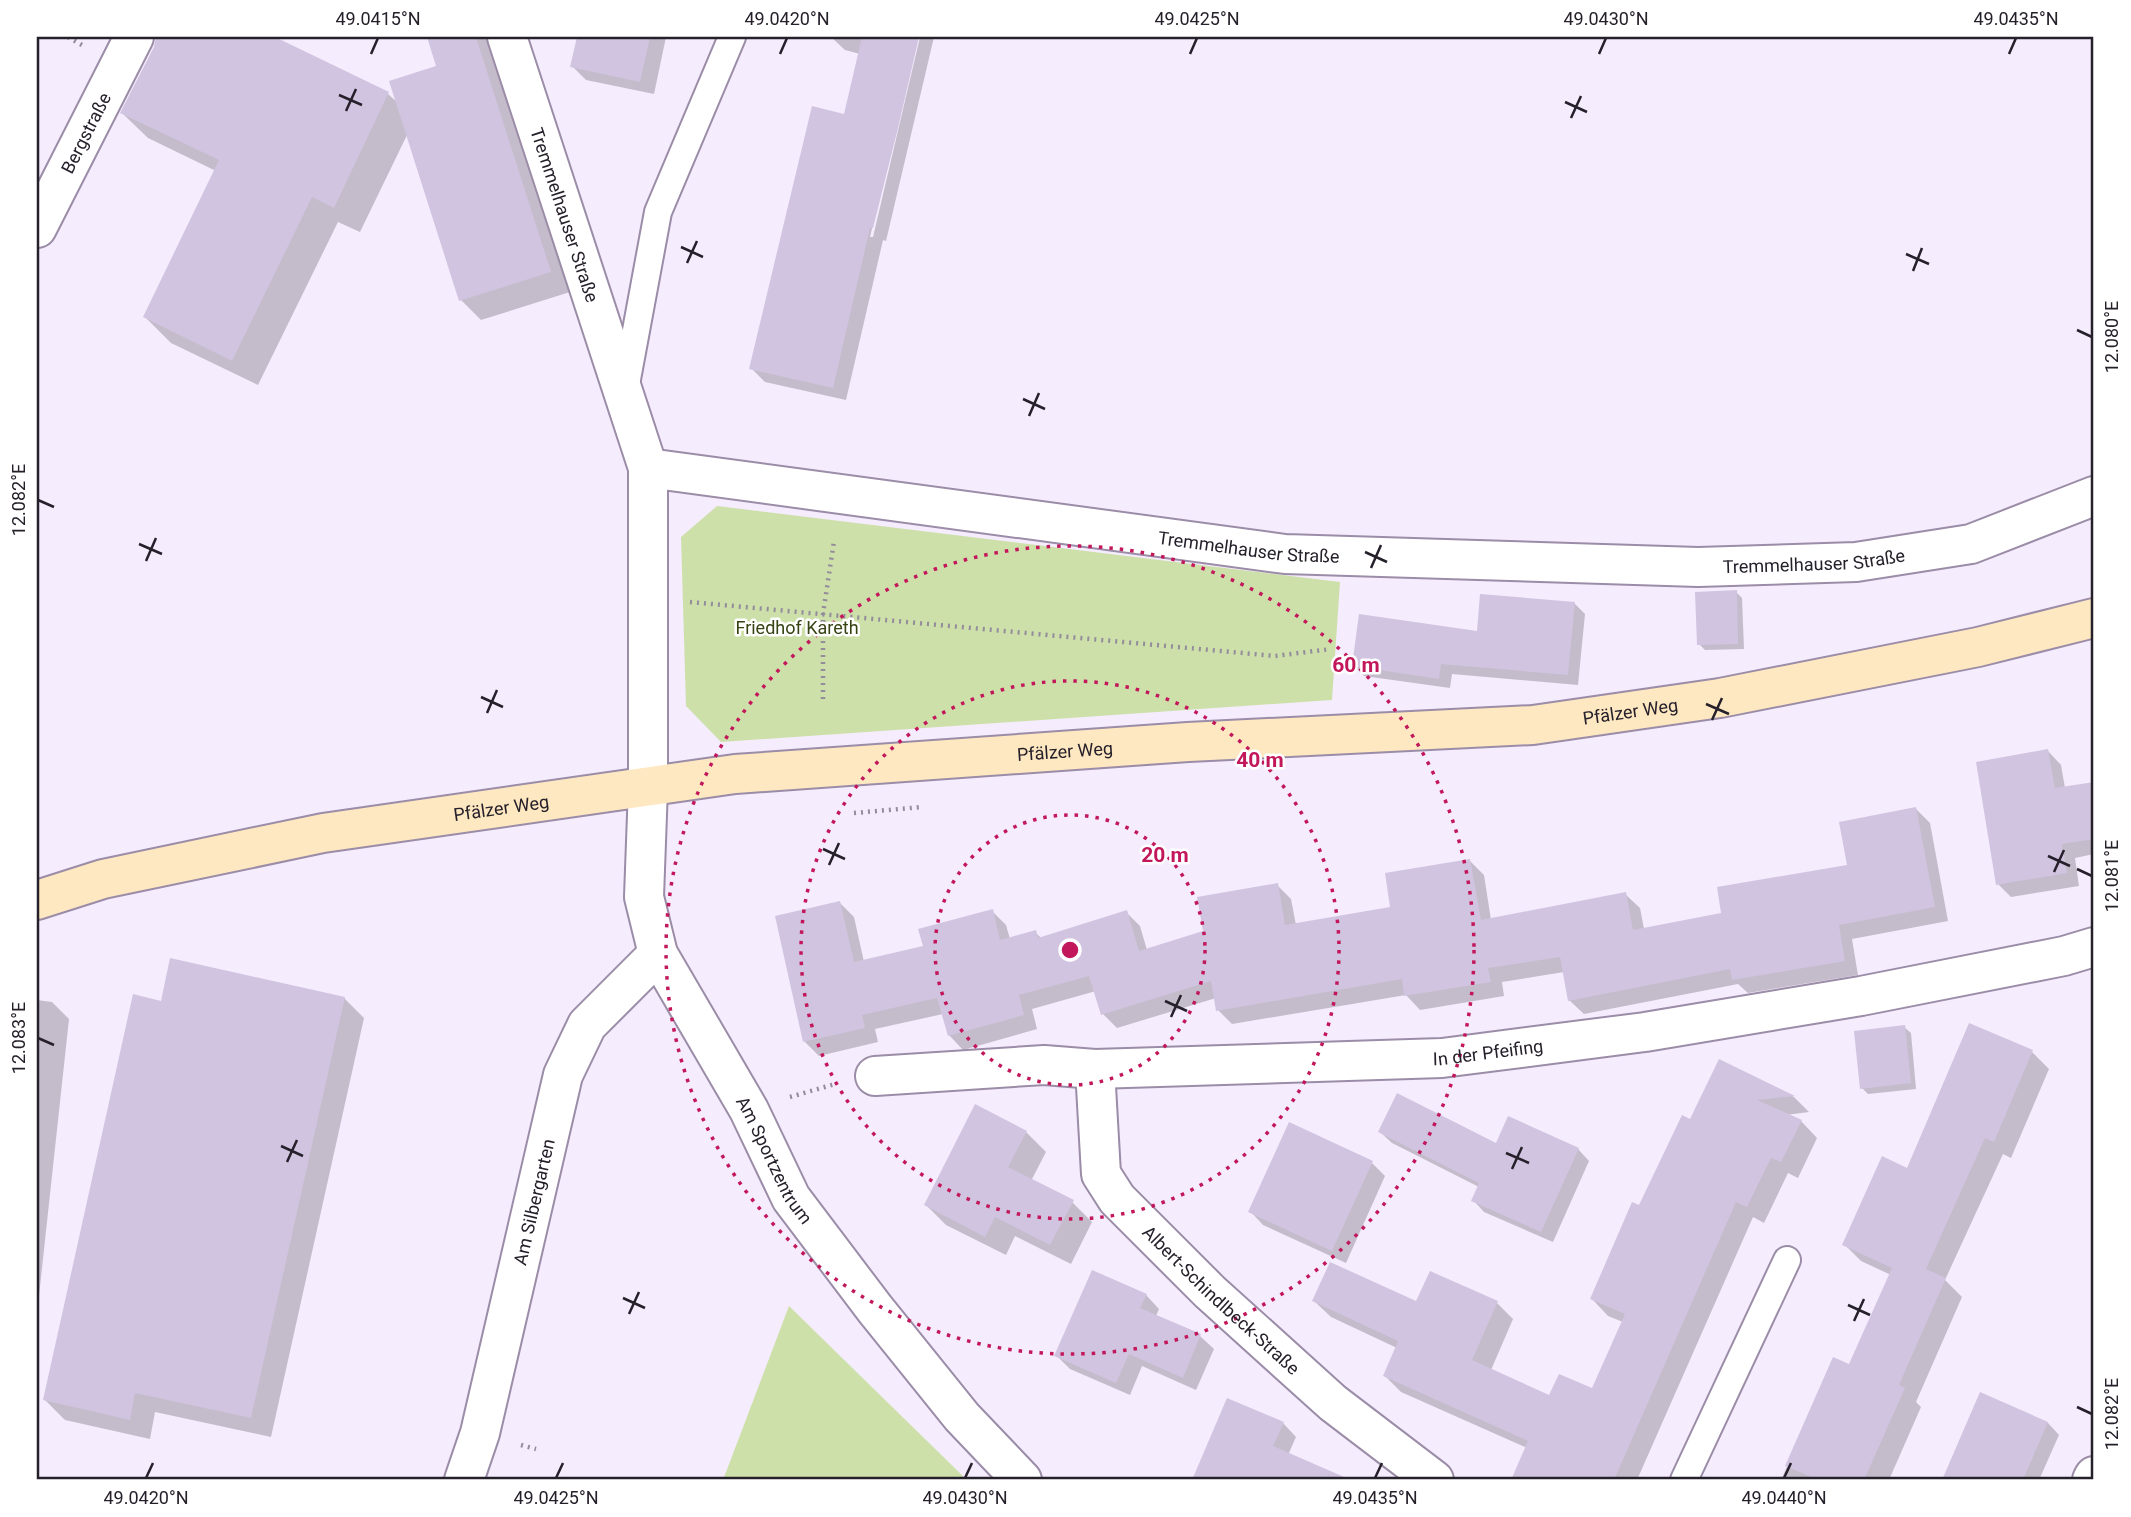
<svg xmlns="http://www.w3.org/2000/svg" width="2131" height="1517" font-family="Roboto,sans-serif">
<rect width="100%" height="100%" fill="#f5ecfd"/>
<g fill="#cee0aa">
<path d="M717,506L1340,582L1332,700L721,742L686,706L681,537Z"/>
<path d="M789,1306L967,1480H723Z"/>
</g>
<g fill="#0003">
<path d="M158,37H271L388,94L398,103L439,67L429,37H489L570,292L481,320L461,300L408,133L360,232L338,222L258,385L171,343L145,317L216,171L148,138L122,113L155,47Z"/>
<path d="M578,37H666L654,94L586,80L572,66Z"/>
<path d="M831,37H917L870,237H873L920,37H934L886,241L883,240L846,400L765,382L751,368L845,117L860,54L845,50Z"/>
<path d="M1736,592L1742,598L1744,649L1705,650L1699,644Z"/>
<path d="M1574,603L1585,614L1578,685L1452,674L1450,688L1364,676L1353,665L1478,633Z"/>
<path d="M2048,751L2061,765L2065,788L2094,783V854L2075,858L2079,886L2011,897L1998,884Z"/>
<path d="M1916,809L1930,823L1948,921L1852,939L1858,975L1748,993L1738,984L1584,1014L1569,1000L1564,972L1502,982L1504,996L1420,1010L1406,995L1232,1024L1218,1010L1216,998L1117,1028L1103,1014L1096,991L1032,1009L1037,1029L963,1050L949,1035L943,1014L875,1029L878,1042L819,1056L805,1042L840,903L854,917L864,962L925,947L992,911L1006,925L1010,939L1035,932L1041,938L1126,912L1140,926L1147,950L1205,932L1277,885L1291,899L1296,925L1392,908L1470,861L1484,875L1491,920L1625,894L1640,908L1644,929L1723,915L1849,866Z"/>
<path d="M344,998L364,1018L271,1437L155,1412L150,1439L65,1420L45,1400L162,1003Z"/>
<path d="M37,1000L52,1002L69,1019L38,1305Z"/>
<path d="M1904,1027L1911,1033L1916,1089L1868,1094L1862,1088Z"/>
<path d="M2032,1052L2049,1069L2011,1158L2003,1154L1945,1280L1962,1297L1916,1402L1921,1407L1889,1480H1781L1834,1359L1850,1366L1891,1275L1861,1261L1844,1244L1908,1170Z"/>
<path d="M1719,1062L1794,1097L1809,1112L1786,1115L1801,1121L1817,1138L1798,1178L1788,1173L1764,1223L1753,1217L1637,1480H1522L1516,1474L1527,1448L1401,1392L1385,1376L1397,1348L1331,1317L1314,1301L1497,1303L1513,1319L1491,1370L1550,1397L1593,1390L1623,1322L1608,1316L1592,1299L1640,1207L1691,1121Z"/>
<path d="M1026,1132L1046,1152L1031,1181L1072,1202L1092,1222L1071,1264L1015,1236L1006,1255L946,1225L926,1205Z"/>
<path d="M1380,1132L1497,1145L1578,1149L1589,1161L1553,1242L1484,1212L1473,1200L1479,1187L1392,1143Z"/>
<path d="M1372,1163L1385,1176L1346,1263L1263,1225L1250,1211Z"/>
<path d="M1146,1295L1159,1309L1156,1316L1200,1336L1214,1349L1196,1390L1142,1366L1130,1395L1070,1369L1056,1355Z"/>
<path d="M1981,1394L2048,1423L2059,1435L2039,1480H1952L1946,1474Z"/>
<path d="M1228,1400L1283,1423L1296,1437L1288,1455L1328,1480H1194Z"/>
</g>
<g fill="#d0c4e1">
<path d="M156,37H275L389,92L334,208L312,197L232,361L143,317L219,160L120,113L154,47Z"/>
<path d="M427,37H476L551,272L459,301L389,81L436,66Z"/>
<path d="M577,37H650L640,82L570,67Z"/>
<path d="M862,37H919L898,128L873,228H870L833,388L749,369L812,106L844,114Z"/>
<path d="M1737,590L1738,644L1697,645L1695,592Z"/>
<path d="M1480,594L1575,602L1568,675L1441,664L1439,679L1352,666L1359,614L1477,631Z"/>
<path d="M2048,749L2055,788L2094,782V839L2062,844L2067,873L1996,885L1976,762Z"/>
<path d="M1916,807L1935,907L1839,925L1845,961L1732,980L1730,969L1568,1001L1560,957L1488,968L1491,982L1404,996L1402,979L1216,1011L1211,981L1101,1015L1089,976L1019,995L1024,1015L948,1036L937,998L862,1015L865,1028L803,1042L775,916L840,901L854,962L923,946L918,929L993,909L1000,940L1036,930L1038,938L1127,910L1139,951L1203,931L1197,897L1278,883L1285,925L1390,907L1385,873L1470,859L1481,920L1626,892L1633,930L1721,913L1717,887L1847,865L1839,822Z"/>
<path d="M170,958L345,997L251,1418L135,1393L130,1420L43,1400L133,994L161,1001Z"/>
<path d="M1969,1023L2033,1050L1994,1142L1985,1138L1926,1269L1946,1278L1899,1385L1905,1388L1864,1480H1819L1785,1466L1833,1357L1849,1364L1892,1268L1842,1245L1882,1156L1907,1168Z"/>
<path d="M1905,1025L1911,1083L1860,1089L1854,1031Z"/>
<path d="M1719,1059L1795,1096L1757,1100L1802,1120L1781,1162L1771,1158L1747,1207L1736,1202L1614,1480H1511L1528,1441L1383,1376L1398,1341L1312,1301L1330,1262L1416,1301L1430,1271L1498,1301L1472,1360L1549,1395L1559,1374L1592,1388L1625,1314L1590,1299L1632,1202L1639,1205L1682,1115L1690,1119Z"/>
<path d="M1397,1093L1496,1143L1508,1116L1579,1148L1541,1232L1471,1201L1479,1183L1378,1132Z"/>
<path d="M975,1104L1027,1131L1008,1167L1074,1200L1050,1245L995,1217L985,1237L924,1205Z"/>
<path d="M1289,1122L1373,1161L1332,1251L1248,1212Z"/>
<path d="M1092,1270L1147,1294L1140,1308L1201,1334L1183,1378L1129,1354L1116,1383L1054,1356Z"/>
<path d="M1980,1392L2048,1422L2023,1480H1942Z"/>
<path d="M1227,1398L1284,1422L1273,1446L1351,1480H1192Z"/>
</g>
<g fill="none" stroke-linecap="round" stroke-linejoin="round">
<g stroke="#9b8ca7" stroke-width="30">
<g id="lane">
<path d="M625,390L658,212L732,37"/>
<path d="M1684,1480L1787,1260"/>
</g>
</g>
<g stroke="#9b8ca7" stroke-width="42">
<g id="street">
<path id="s1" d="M507,37L648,468V787L644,897L658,954L749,1110L791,1198L875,1309L962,1417L1022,1480"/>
<path id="s2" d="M37,228L134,37"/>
<path id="s3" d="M648,468L1285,554L1698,567L1856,562L1971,544L2094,496"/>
<path id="s4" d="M1095,1069L1101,1174L1117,1199L1210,1292L1333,1403L1434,1480"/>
<path id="s5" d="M875,1076L1044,1065L1095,1069L1442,1058L1645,1032L1861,996L2064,956L2094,947"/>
<path id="s6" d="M464,1480L480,1433L563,1075L587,1025L658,954"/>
<path d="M2092,1480L2094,1476"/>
</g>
</g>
<g stroke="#9b8ca7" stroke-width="42">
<g id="secondary">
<path id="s7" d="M37,900L103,879L323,833L735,774L1188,742L1533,725L1720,698L1978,647L2094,618"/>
</g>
</g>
<g stroke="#938c9a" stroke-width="4.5" stroke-dasharray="2 5" stroke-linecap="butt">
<path d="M68,37L82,45"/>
<path d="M690,602L1275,656L1331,649"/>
<path d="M823,699V614L834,541"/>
<path d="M854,813L922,807"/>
<path d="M790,1097L835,1084"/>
<path d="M521,1445L536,1449"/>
</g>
<use href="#lane" stroke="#fff" stroke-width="26"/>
<use href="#street" stroke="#fff" stroke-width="38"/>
<use href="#secondary" stroke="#fee8c1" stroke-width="38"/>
</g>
<path fill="none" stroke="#26202b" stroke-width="2.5" d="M371,54L378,38M780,54L787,38M1190,54L1197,38M1599,54L1606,38M2009,54L2016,38M339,95L362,105M1565,102L1587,112M346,111L356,89M1571,118L1581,96M681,247L703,257M1906,254L1929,264M687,263L697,241M1913,271L1922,248M2077,330L2092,337M1023,399L1045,409M1029,416L1039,393M38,500L54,507M139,544L162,554M1365,552L1387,562M146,561L156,538M1371,568L1381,545M481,697L503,707M1706,704L1729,714M487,713L497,690M1712,720L1722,698M823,849L845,859M2048,856L2070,866M829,865L839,843M2077,869L2092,876M2054,872L2064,850M1165,1001L1187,1011M1171,1017L1181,995M38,1038L54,1045M281,1146L303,1156M1506,1153L1529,1163M287,1162L297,1140M1512,1169L1522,1147M623,1298L645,1308M1848,1305L1870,1315M629,1314L639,1292M1854,1321L1864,1299M2077,1407L2092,1414M146,1478L153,1463M556,1478L563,1463M965,1478L972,1463M1375,1478L1382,1463M1784,1478L1791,1463"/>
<g fill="none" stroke="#c2185b" stroke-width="3.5" stroke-dasharray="3.5 7">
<circle cx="1070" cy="950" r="135"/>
<circle cx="1070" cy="950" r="269"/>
<circle cx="1070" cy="950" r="404"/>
</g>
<g text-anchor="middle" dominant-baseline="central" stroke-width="5" stroke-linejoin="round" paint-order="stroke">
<g font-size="18" fill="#26202b" stroke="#fff">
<text stroke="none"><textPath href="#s2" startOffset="107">Bergstraße</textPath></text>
<text stroke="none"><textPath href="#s1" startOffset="187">Tremmelhauser Straße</textPath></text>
<text stroke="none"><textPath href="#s3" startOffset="606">Tremmelhauser Straße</textPath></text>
<text stroke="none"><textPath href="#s3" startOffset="1172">Tremmelhauser Straße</textPath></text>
<text stroke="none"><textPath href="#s7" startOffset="1608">Pfälzer Weg</textPath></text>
<text stroke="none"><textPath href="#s7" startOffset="1041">Pfälzer Weg</textPath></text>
<text stroke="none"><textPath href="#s7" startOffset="474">Pfälzer Weg</textPath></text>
<text stroke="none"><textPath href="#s5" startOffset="614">In der Pfeifing</textPath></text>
<text stroke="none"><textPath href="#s1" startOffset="1178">Am Sportzentrum</textPath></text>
<text stroke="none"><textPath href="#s6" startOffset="287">Am Silbergarten</textPath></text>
<text stroke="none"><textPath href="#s4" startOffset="280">Albert-Schindlbeck-Straße</textPath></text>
</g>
<g font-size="18" fill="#364313" stroke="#fff">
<text x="797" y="627">Friedhof Kareth</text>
</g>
</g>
<circle cx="1070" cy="950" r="10" fill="#c2185b" stroke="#fff" stroke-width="3.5"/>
<g font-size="21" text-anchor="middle" font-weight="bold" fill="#c2185b" stroke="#fff" stroke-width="5" stroke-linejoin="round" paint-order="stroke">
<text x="1356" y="672">60 m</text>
<text x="1260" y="767">40 m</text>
<text x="1165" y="862">20 m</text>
</g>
<rect width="2131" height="1517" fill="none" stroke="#ffffff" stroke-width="77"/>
<rect x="38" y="38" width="2054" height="1440" fill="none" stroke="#26202b" stroke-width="2.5"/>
<g font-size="18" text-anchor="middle" fill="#26202b">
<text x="378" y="25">49.0415°N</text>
<text x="787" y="25">49.0420°N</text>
<text x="1197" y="25">49.0425°N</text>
<text x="1606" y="25">49.0430°N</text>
<text x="2016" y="25">49.0435°N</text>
<text transform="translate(2112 337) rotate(-90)" y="6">12.080°E</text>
<text transform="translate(19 500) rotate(-90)" y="6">12.082°E</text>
<text transform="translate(2112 876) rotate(-90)" y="6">12.081°E</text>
<text transform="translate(19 1038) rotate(-90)" y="6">12.083°E</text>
<text transform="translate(2112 1414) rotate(-90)" y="6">12.082°E</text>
<text x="146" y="1504">49.0420°N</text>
<text x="556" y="1504">49.0425°N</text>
<text x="965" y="1504">49.0430°N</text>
<text x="1375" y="1504">49.0435°N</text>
<text x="1784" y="1504">49.0440°N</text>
</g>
</svg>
